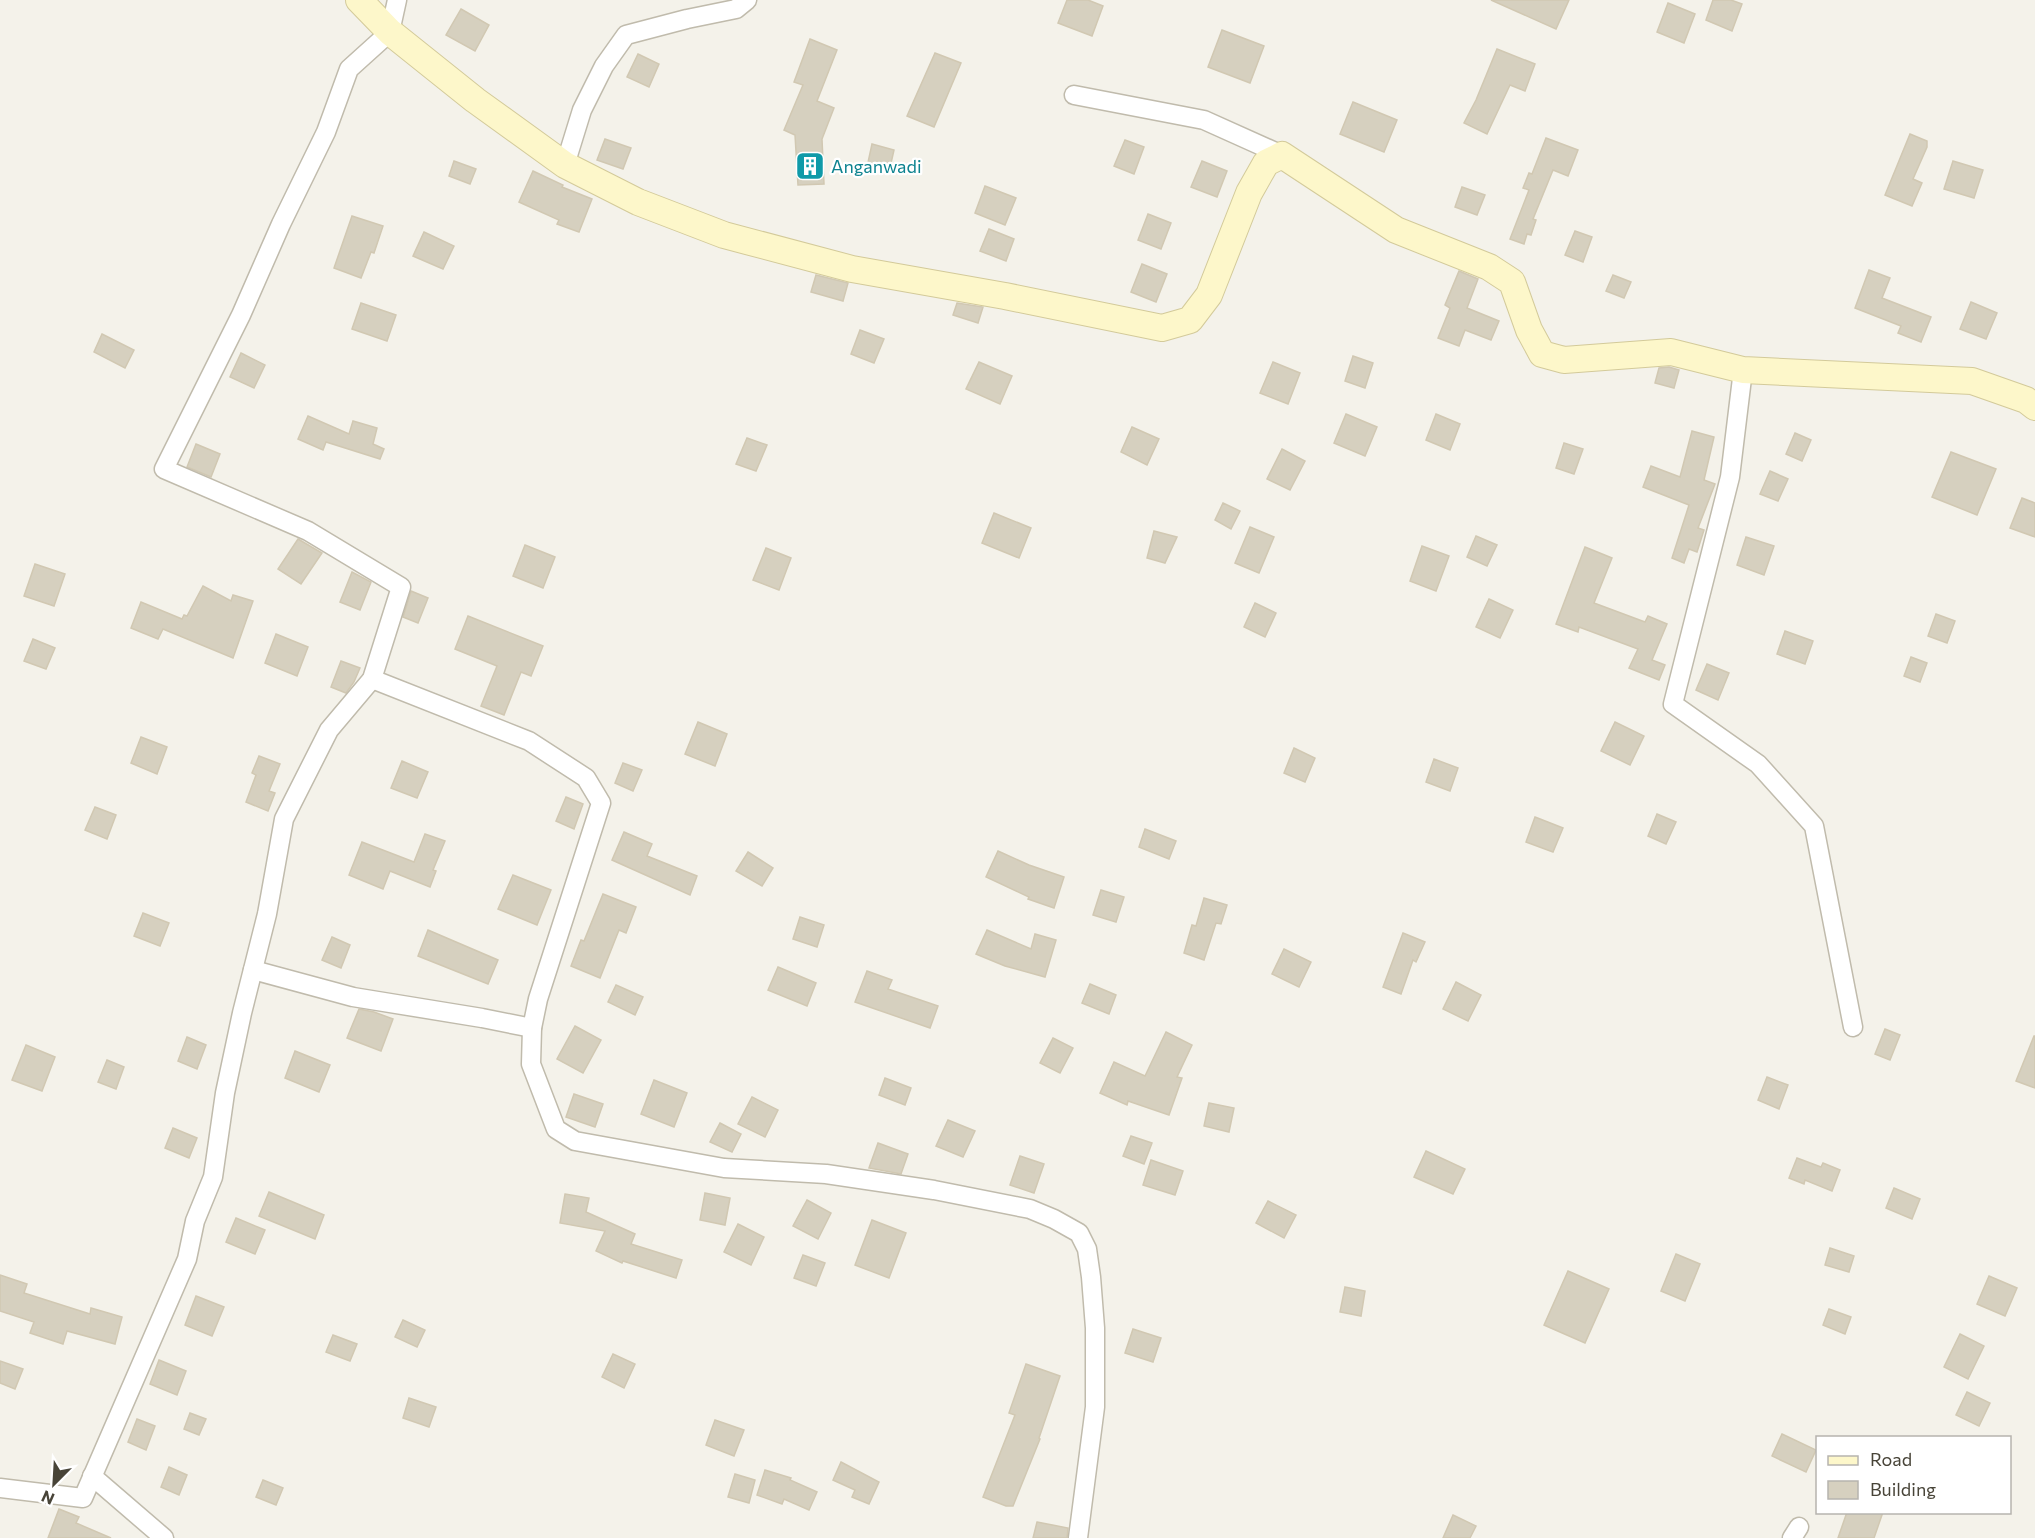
<svg xmlns="http://www.w3.org/2000/svg" width="2035" height="1538" font-family="Commissioner,sans-serif">
<rect width="100%" height="100%" fill="#f4f2ea"/>
<g fill="#d6d0bf" stroke="#d1c8b2" stroke-width="1.5">
<path d="M1067,0H1088L1103,6L1092,36L1058,23Z"/>
<path d="M1491,0H1569L1556,29Z"/>
<path d="M1713,0H1731L1742,4L1732,31L1706,20Z"/>
<path d="M1668,3L1695,14L1684,43L1657,32Z"/>
<path d="M461,9L489,25L475,51L446,35Z"/>
<path d="M1222,30L1264,46L1250,83L1208,67Z"/>
<path d="M810,39L837,50L817,101L834,108L822,139L824,184L798,185L795,135L784,130L803,85L794,82Z"/>
<path d="M1497,49L1535,64L1525,91L1510,85L1487,134L1464,123L1476,100Z"/>
<path d="M935,53L961,63L934,127L907,116Z"/>
<path d="M638,54L659,64L649,87L627,77Z"/>
<path d="M1353,102L1397,120L1384,152L1340,134Z"/>
<path d="M1910,134L1927,141V147L1913,179L1922,183L1912,206L1885,195Z"/>
<path d="M1546,138L1578,150L1568,176L1553,170L1533,219L1536,220L1531,235L1527,234L1524,244L1510,239L1529,190L1523,188L1529,173L1532,174Z"/>
<path d="M605,139L631,148L623,169L597,160Z"/>
<path d="M1125,140L1144,147L1134,174L1114,166Z"/>
<path d="M872,144L894,150L889,172L867,167Z"/>
<path d="M454,161L476,169L470,184L449,176Z"/>
<path d="M1202,161L1227,171L1217,197L1191,187Z"/>
<path d="M1953,161L1983,170L1974,198L1944,189Z"/>
<path d="M533,171L563,185L562,187L592,199L579,232L557,224L559,220L519,202Z"/>
<path d="M985,186L1016,198L1005,225L975,213Z"/>
<path d="M1462,187L1485,195L1477,215L1455,207Z"/>
<path d="M1148,214L1171,223L1161,249L1138,240Z"/>
<path d="M352,216L383,226L374,253L371,252L361,278L334,268Z"/>
<path d="M989,229L1014,239L1006,261L980,251Z"/>
<path d="M1575,231L1592,237L1583,262L1565,255Z"/>
<path d="M424,232L454,246L443,269L413,256Z"/>
<path d="M1142,264L1167,274L1156,302L1131,292Z"/>
<path d="M1869,270L1890,278L1882,298L1931,317L1921,342L1898,333L1901,326L1855,308Z"/>
<path d="M1459,271L1478,279L1467,308L1499,321L1491,340L1465,330L1459,346L1438,338L1450,308L1445,305Z"/>
<path d="M816,275L848,283L843,301L811,292Z"/>
<path d="M1613,275L1631,282L1624,298L1606,291Z"/>
<path d="M1971,302L1997,313L1986,339L1960,329Z"/>
<path d="M361,303L396,315L387,341L352,329Z"/>
<path d="M957,303L983,307L978,323L953,315Z"/>
<path d="M860,330L884,339L874,363L851,354Z"/>
<path d="M102,334L134,350L125,368L94,352Z"/>
<path d="M241,353L265,365L254,388L230,377Z"/>
<path d="M1353,356L1373,363L1365,388L1345,381Z"/>
<path d="M979,362L1012,376L1000,404L966,389Z"/>
<path d="M1273,362L1300,373L1288,404L1260,393Z"/>
<path d="M1669,367L1679,370L1674,388L1655,383L1659,368Z"/>
<path d="M1346,414L1377,427L1365,456L1334,443Z"/>
<path d="M1436,414L1460,424L1450,450L1426,440Z"/>
<path d="M308,416L349,434L353,421L377,428L373,444L384,449L380,459L326,442L323,450L298,439Z"/>
<path d="M1132,427L1159,439L1147,465L1121,452Z"/>
<path d="M1692,431L1714,437L1704,480L1715,484L1698,528L1704,530L1697,552L1689,549L1684,563L1672,558L1689,505L1643,487L1651,466L1680,477Z"/>
<path d="M1795,433L1811,440L1802,461L1786,454Z"/>
<path d="M747,438L767,445L756,471L736,464Z"/>
<path d="M1564,443L1583,449L1574,474L1556,468Z"/>
<path d="M196,444L220,454L211,477L187,467Z"/>
<path d="M1282,449L1305,461L1290,490L1267,479Z"/>
<path d="M1951,452L1996,469L1977,515L1932,497Z"/>
<path d="M1770,471L1788,479L1778,501L1760,494Z"/>
<path d="M2022,498L2035,503V537L2010,528Z"/>
<path d="M1223,503L1240,511L1231,529L1215,520Z"/>
<path d="M994,513L1031,528L1019,558L982,543Z"/>
<path d="M1250,527L1274,537L1259,573L1235,563Z"/>
<path d="M1154,531L1177,537L1165,563L1147,558Z"/>
<path d="M1476,536L1497,545L1487,566L1467,557Z"/>
<path d="M1746,537L1774,546L1764,575L1737,565Z"/>
<path d="M298,539L322,553L301,584L278,569Z"/>
<path d="M525,545L555,557L543,588L513,576Z"/>
<path d="M1422,546L1449,556L1436,591L1410,581Z"/>
<path d="M1585,547L1612,558L1594,603L1645,622L1648,616L1667,624L1652,660L1665,665L1659,680L1629,668L1638,649L1579,627L1578,632L1556,624Z"/>
<path d="M766,548L791,558L779,590L753,580Z"/>
<path d="M35,564L65,574L54,606L24,596Z"/>
<path d="M352,572L371,582L360,610L340,602Z"/>
<path d="M203,586L231,601L233,595L253,601L233,658L163,629L158,639L131,628L141,602L182,619L184,615L187,616Z"/>
<path d="M411,591L428,598L418,623L403,617Z"/>
<path d="M1489,599L1513,610L1500,638L1476,627Z"/>
<path d="M1255,603L1276,613L1265,637L1244,627Z"/>
<path d="M1936,614L1955,621L1947,643L1928,636Z"/>
<path d="M468,616L543,646L531,676L521,672L504,715L481,706L497,666L455,649Z"/>
<path d="M1785,631L1813,641L1805,664L1777,654Z"/>
<path d="M276,634L308,647L297,676L265,663Z"/>
<path d="M33,639L55,648L46,669L24,661Z"/>
<path d="M1911,657L1927,663L1920,682L1904,676Z"/>
<path d="M341,661L360,668L354,682L346,693L331,687Z"/>
<path d="M1707,664L1729,673L1718,700L1696,690Z"/>
<path d="M698,722L727,734L715,766L685,754Z"/>
<path d="M1615,722L1644,736L1630,765L1601,751Z"/>
<path d="M141,737L167,747L157,774L131,763Z"/>
<path d="M1294,748L1315,758L1305,782L1284,773Z"/>
<path d="M259,756L280,764L269,791L275,793L268,811L246,802L256,775L252,773Z"/>
<path d="M1434,759L1458,768L1450,791L1426,782Z"/>
<path d="M402,761L428,772L417,798L391,788Z"/>
<path d="M623,763L642,770L633,791L615,783Z"/>
<path d="M566,797L583,804L574,829L556,821Z"/>
<path d="M95,807L116,815L107,839L85,830Z"/>
<path d="M1657,814L1676,822L1666,844L1648,836Z"/>
<path d="M1535,817L1563,828L1553,852L1526,842Z"/>
<path d="M1145,829L1176,841L1169,859L1139,847Z"/>
<path d="M624,832L652,844L647,856L697,876L690,895L612,860Z"/>
<path d="M425,834L445,841L433,870L436,871L430,887L390,871L383,889L349,875L362,842L414,862Z"/>
<path d="M998,851L1029,865L1064,877L1054,908L1028,899L1029,897L986,877Z"/>
<path d="M748,852L773,868L762,886L736,871Z"/>
<path d="M513,875L551,890L537,925L498,909Z"/>
<path d="M1101,890L1124,897L1116,922L1093,915Z"/>
<path d="M603,894L636,907L626,933L619,930L600,978L571,966L581,940L584,941Z"/>
<path d="M1204,898L1227,905L1221,924L1216,923L1204,960L1184,953L1192,925L1196,926Z"/>
<path d="M143,913L169,923L160,946L134,936Z"/>
<path d="M800,917L824,925L817,947L793,939Z"/>
<path d="M428,930L498,960L488,984L418,956Z"/>
<path d="M987,930L1031,949L1035,934L1056,940L1045,977L1005,966L976,954Z"/>
<path d="M1403,933L1425,942L1416,962L1413,960L1401,994L1383,987Z"/>
<path d="M332,937L350,945L341,968L322,960Z"/>
<path d="M1284,949L1311,962L1299,987L1272,974Z"/>
<path d="M778,967L816,983L807,1006L768,990Z"/>
<path d="M867,971L892,980L888,989L938,1006L930,1028L855,1002Z"/>
<path d="M1456,982L1481,995L1468,1021L1443,1009Z"/>
<path d="M1090,984L1116,995L1109,1014L1082,1003Z"/>
<path d="M616,985L643,997L635,1015L608,1002Z"/>
<path d="M359,1009L374,1012L393,1019L381,1051L347,1038Z"/>
<path d="M575,1026L601,1040L583,1073L557,1059Z"/>
<path d="M1885,1029L1900,1035L1890,1060L1875,1054Z"/>
<path d="M1166,1032L1192,1045L1177,1077L1182,1078L1169,1115L1128,1101L1127,1105L1100,1093L1114,1062L1145,1076Z"/>
<path d="M2034,1036H2035V1088L2016,1081Z"/>
<path d="M187,1037L206,1045L197,1069L178,1061Z"/>
<path d="M1053,1038L1073,1048L1060,1073L1040,1063Z"/>
<path d="M26,1045L55,1057L42,1091L12,1080Z"/>
<path d="M295,1051L330,1065L319,1092L285,1078Z"/>
<path d="M107,1060L124,1067L116,1089L98,1082Z"/>
<path d="M1767,1077L1788,1085L1779,1109L1758,1100Z"/>
<path d="M885,1078L911,1088L905,1105L879,1095Z"/>
<path d="M654,1080L687,1093L674,1127L641,1114Z"/>
<path d="M574,1094L603,1104L595,1127L566,1117Z"/>
<path d="M752,1097L778,1110L765,1137L738,1124Z"/>
<path d="M1209,1103L1234,1108L1229,1132L1204,1126Z"/>
<path d="M948,1120L975,1131L963,1157L936,1146Z"/>
<path d="M720,1123L741,1134L732,1152L710,1142Z"/>
<path d="M173,1128L197,1138L189,1158L165,1148Z"/>
<path d="M1131,1136L1152,1143L1144,1164L1123,1156Z"/>
<path d="M878,1143L908,1154L901,1174L869,1168Z"/>
<path d="M1426,1151L1465,1169L1453,1194L1414,1177Z"/>
<path d="M1020,1156L1044,1164L1034,1193L1010,1185Z"/>
<path d="M1797,1158L1821,1167L1823,1163L1840,1170L1832,1191L1805,1180L1804,1184L1789,1178Z"/>
<path d="M1151,1160L1183,1171L1175,1195L1143,1185Z"/>
<path d="M1894,1188L1920,1199L1912,1219L1886,1208Z"/>
<path d="M269,1192L324,1215L315,1239L259,1216Z"/>
<path d="M705,1193L730,1198L725,1225L700,1220Z"/>
<path d="M565,1194L589,1198L586,1212L635,1234L631,1244L682,1260L676,1278L623,1261L622,1263L596,1251L605,1231L560,1223Z"/>
<path d="M807,1200L831,1213L818,1239L793,1226Z"/>
<path d="M1268,1201L1296,1215L1284,1238L1256,1223Z"/>
<path d="M236,1218L265,1230L255,1254L226,1242Z"/>
<path d="M872,1220L906,1233L889,1278L855,1265Z"/>
<path d="M738,1224L764,1237L751,1265L724,1252Z"/>
<path d="M1830,1248L1854,1256L1849,1272L1825,1265Z"/>
<path d="M1676,1254L1700,1264L1685,1301L1661,1291Z"/>
<path d="M803,1255L825,1263L816,1286L794,1278Z"/>
<path d="M1568,1271L1609,1289L1585,1343L1544,1325Z"/>
<path d="M0,1275L27,1284L24,1293L90,1314L91,1308L122,1317L115,1344L67,1331L63,1344L30,1333L34,1322L0,1311Z"/>
<path d="M1989,1276L2017,1288L2005,1316L1977,1304Z"/>
<path d="M1345,1287L1365,1291L1361,1316L1340,1312Z"/>
<path d="M196,1296L224,1307L212,1336L185,1325Z"/>
<path d="M1829,1309L1851,1317L1845,1334L1823,1325Z"/>
<path d="M403,1320L425,1330L417,1347L395,1337Z"/>
<path d="M1133,1329L1161,1338L1153,1362L1125,1353Z"/>
<path d="M1960,1334L1984,1346L1968,1379L1944,1367Z"/>
<path d="M333,1335L357,1344L350,1361L326,1352Z"/>
<path d="M613,1354L635,1364L624,1388L602,1377Z"/>
<path d="M159,1360L186,1371L177,1395L150,1384Z"/>
<path d="M0,1361L23,1369L15,1389L0,1383Z"/>
<path d="M1026,1364L1060,1376L1039,1438L1040,1439L1013,1506H1006L983,1497L1015,1415L1009,1413Z"/>
<path d="M1967,1392L1990,1403L1979,1426L1956,1415Z"/>
<path d="M409,1398L436,1407L429,1427L403,1418Z"/>
<path d="M190,1413L206,1419L199,1435L184,1429Z"/>
<path d="M137,1419L155,1426L146,1450L128,1442Z"/>
<path d="M715,1420L744,1430L734,1456L706,1445Z"/>
<path d="M1782,1434L1816,1450L1806,1472L1772,1456Z"/>
<path d="M841,1462L879,1482L869,1504L852,1497L855,1490L833,1480Z"/>
<path d="M169,1467L187,1475L179,1495L161,1487Z"/>
<path d="M765,1470L791,1478L790,1480L817,1492L809,1510L784,1499L782,1504L757,1495Z"/>
<path d="M735,1474L755,1480L749,1503L728,1497Z"/>
<path d="M263,1480L283,1488L276,1505L256,1497Z"/>
<path d="M59,1509L79,1517L76,1523L111,1538H48Z"/>
<path d="M1847,1512H1883L1874,1538H1838Z"/>
<path d="M1453,1515L1476,1526L1470,1538H1443Z"/>
<path d="M1037,1522L1068,1528L1067,1538H1033Z"/>
</g>
<g fill="none" stroke-linecap="round" stroke-linejoin="round">
<g stroke="#c0bbac" stroke-width="21">
<g id="street">
<path d="M1074,95L1204,120L1282,155"/>
<path d="M565,165L582,110L604,66L626,35L687,19L736,9L747,0"/>
<path d="M1743,370L1730,477L1673,704L1758,764L1814,826L1853,1027"/>
<path d="M372,679L529,741L586,778L601,803L538,999L532,1028L531,1064L556,1129L575,1141L724,1168L826,1174L934,1190L1030,1209L1054,1219L1079,1233L1087,1249L1091,1277L1095,1328V1407L1078,1538"/>
<path d="M253,970L353,997L482,1018L532,1028"/>
<path d="M92,1476L164,1538"/>
<path d="M0,1488L83,1498L187,1259L195,1221L213,1177L225,1093L242,1013L267,914L284,819L329,730L372,679L401,587L308,531L164,469L241,315L281,224L326,132L349,69L390,32L397,0"/>
<path d="M1792,1538L1799,1527"/>
</g>
</g>
<g stroke="#d3ca9a" stroke-width="28">
<path id="secondary" d="M359,0L390,32L475,100L565,165L638,202L724,235L852,269L1005,296L1162,328L1190,320L1209,295L1249,193L1266,163L1282,155L1396,230L1489,267L1512,282L1529,330L1542,354L1564,360L1671,352L1743,370L1972,381L2026,400L2035,407"/>
</g>
<use href="#street" stroke="#fff" stroke-width="18"/>
<use href="#secondary" stroke="#fdf7ca" stroke-width="26"/>
</g>
<defs>
<g id="building-square" transform="scale(1.5)"><rect x="-9" y="-9" width="18" height="18" rx="4" fill="#0f9aa8" stroke="#fff"/><path d="M-4-6H4V6H1V3H-1V6H-4ZM-2.5-4.3h1.7v1.8h-1.7ZM.8-4.3h1.7v1.8H.8ZM-2.5-1h1.7V.8h-1.7ZM.8-1h1.7V.8H.8Z" fill="#fff"/></g>
</defs>
<g fill-rule="evenodd">
<use href="#building-square" x="810" y="166"/>
</g>
<g text-anchor="middle" dominant-baseline="central" stroke-width="4.5" stroke-linejoin="round" paint-order="stroke">
<g font-size="18" fill="#0d838f" stroke="#fff" text-anchor="start">
<text x="831" y="166">Anganwadi</text>
</g>
</g>
<rect x="1816" y="1436" width="195" height="78" fill="#ffffff" stroke="#b6b4af" stroke-width="1.5"/>
<rect x="1828" y="1456" width="30" height="9" fill="#fdf7ca" stroke="#b6b4af" stroke-width="1.5"/>
<text x="1870" y="1466" font-size="18" fill="#484438">Road</text>
<rect x="1828" y="1481" width="30" height="18" fill="#d6d0bf" stroke="#b6b4af" stroke-width="1.5"/>
<text x="1870" y="1496" font-size="18" fill="#484438">Building</text>
<g transform="translate(54 1484) rotate(204)" stroke="#ffffff" stroke-width="4.5" paint-order="stroke">
<path d="M0-4.5L10 22L0 15L-10 22Z" fill="#484438"/>
<text y="-9" font-size="16" font-weight="bold" text-anchor="middle" fill="#484438">N</text>
</g>
</svg>
